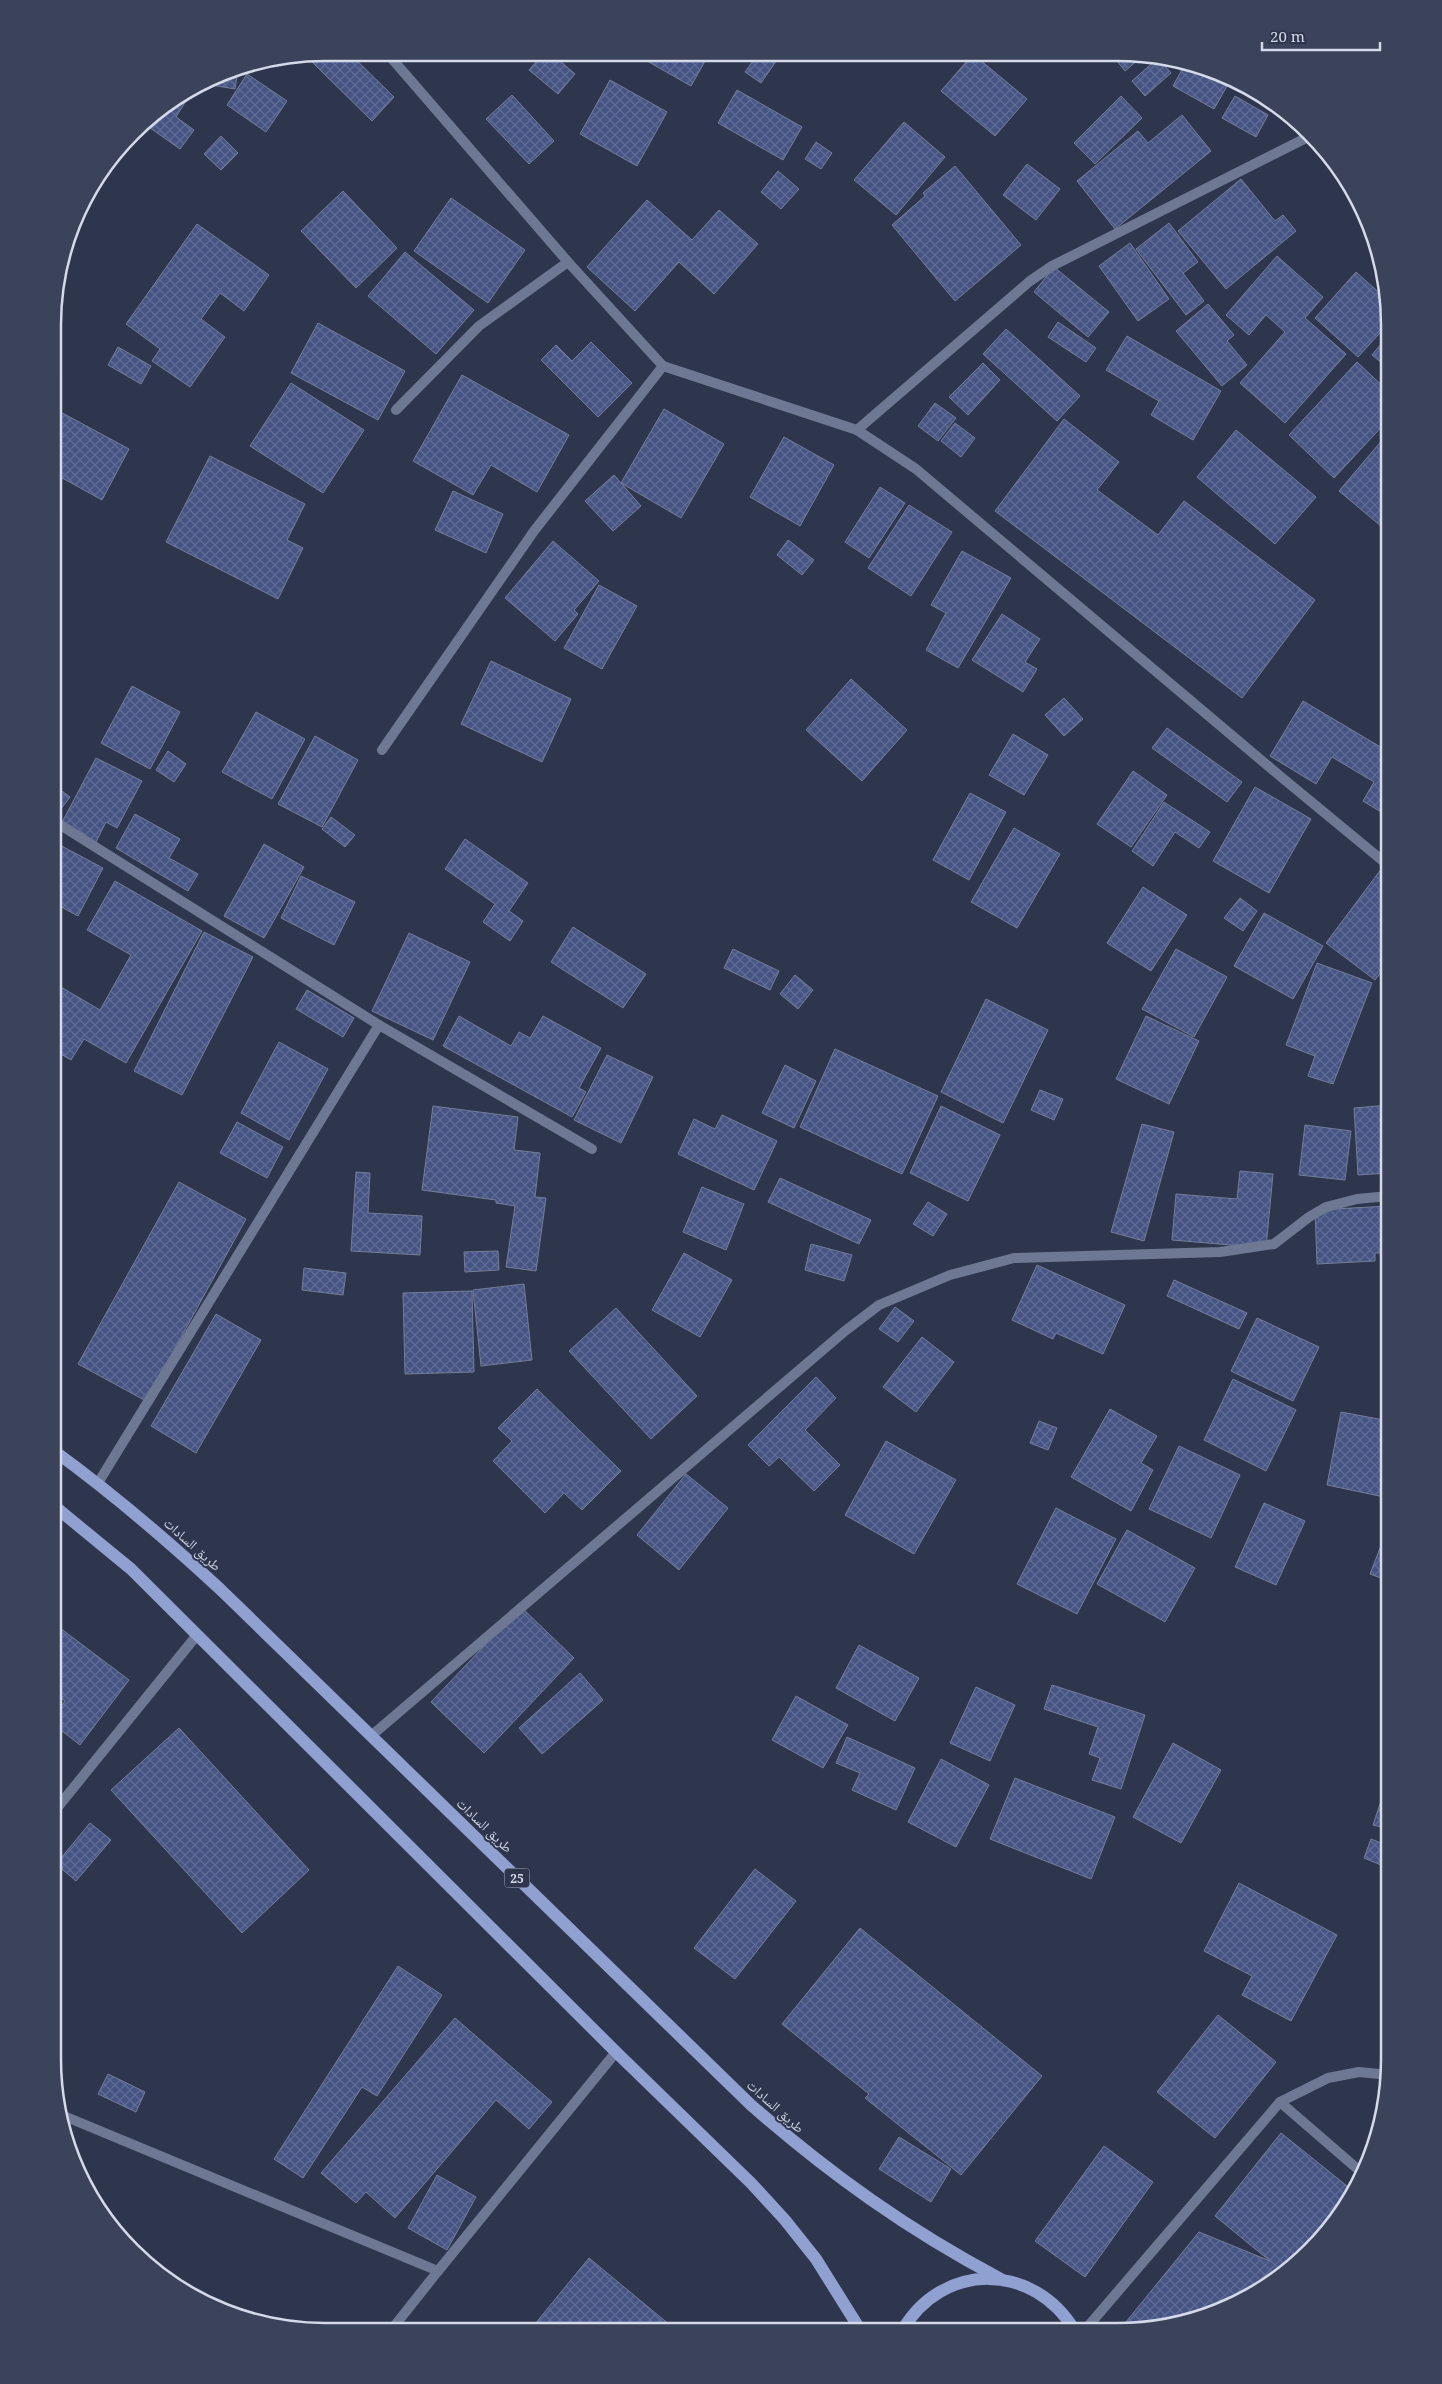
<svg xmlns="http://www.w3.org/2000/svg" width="1442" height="2384" font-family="'Noto Serif','Noto Naskh Arabic',serif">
<defs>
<pattern id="building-cross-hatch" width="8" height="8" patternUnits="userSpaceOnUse" patternTransform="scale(1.25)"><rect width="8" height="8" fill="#465484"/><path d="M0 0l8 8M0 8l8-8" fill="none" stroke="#606c96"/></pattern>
</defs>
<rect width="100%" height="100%" fill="#2e364d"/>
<g fill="url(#building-cross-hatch)" stroke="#747d98">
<path d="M325,53H349L394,97L372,121L312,62L320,54Z"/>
<path d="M544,53H551L575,74L558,94L529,70Z"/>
<path d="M633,53L709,54L691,86Z"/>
<path d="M758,54H781L761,83L745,72Z"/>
<path d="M973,54L1027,99L995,136L941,91Z"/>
<path d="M1112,55H1144L1125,71Z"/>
<path d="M1158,58L1171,73L1145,96L1132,81Z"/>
<path d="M1185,64L1218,72L1231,79L1214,109L1173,86Z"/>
<path d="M238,70L235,89L211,85L212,79L221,73Z"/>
<path d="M247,74L287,101L266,132L227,105Z"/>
<path d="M610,80L667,112L637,166L580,134Z"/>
<path d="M737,90L802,127L783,160L718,123Z"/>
<path d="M192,91L176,117L194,130L180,149L143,123Z"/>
<path d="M512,95L554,141L529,164L486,119Z"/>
<path d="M1121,96L1142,118L1095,164L1074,143Z"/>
<path d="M1235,96L1268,115L1256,137L1222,118Z"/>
<path d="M1182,115L1211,151L1115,229L1077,181L1138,131L1148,143Z"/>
<path d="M904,122L945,157L896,215L854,180Z"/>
<path d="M221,136L238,153L221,170L204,154Z"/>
<path d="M816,142L832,153L821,169L805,159Z"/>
<path d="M1027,164L1060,189L1036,220L1003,195Z"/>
<path d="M955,166L1021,245L955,301L892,225L925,196L923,193Z"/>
<path d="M778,171L799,189L781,209L761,192Z"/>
<path d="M1241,179L1275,221L1283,215L1296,231L1226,289L1178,231Z"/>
<path d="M343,191L397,248L356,288L301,231Z"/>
<path d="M451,198L525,250L488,303L414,251Z"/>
<path d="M647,200L692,240L719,210L758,244L714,294L679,262L635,311L587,267Z"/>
<path d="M1169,223L1198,262L1183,273L1204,301L1186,315L1136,249Z"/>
<path d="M197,224L269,275L244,311L220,293L201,319L225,337L190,387L152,361L160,349L126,324Z"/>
<path d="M1130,243L1169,299L1138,321L1099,266Z"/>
<path d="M405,252L474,310L436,354L368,296Z"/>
<path d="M1277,256L1323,297L1305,318L1346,354L1285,423L1240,383L1285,332L1266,315L1249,335L1226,315Z"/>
<path d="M1054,267L1109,312L1088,337L1034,292Z"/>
<path d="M1356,272L1384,297L1389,323L1358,357L1315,318Z"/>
<path d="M1208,304L1234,335L1227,341L1247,365L1222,386L1176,331Z"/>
<path d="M1058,322L1096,348L1086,362L1048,337Z"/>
<path d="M318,323L405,371L378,420L291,373Z"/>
<path d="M1006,329L1080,396L1057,421L983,354Z"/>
<path d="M1389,334V369L1372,355Z"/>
<path d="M1127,336L1221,391L1193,440L1151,415L1159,401L1106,370Z"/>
<path d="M591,342L632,383L598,417L541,360L556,345L572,361Z"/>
<path d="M118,347L151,366L141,384L108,365Z"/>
<path d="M1357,362L1389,392V419L1334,478L1289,435Z"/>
<path d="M983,363L1000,380L968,415L949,397Z"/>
<path d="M462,375L569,435L537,492L491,465L473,495L413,461Z"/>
<path d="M291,383L364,430L323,493L250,446Z"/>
<path d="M935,403L956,418L938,441L918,426Z"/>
<path d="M55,409L129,449L102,500L55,474Z"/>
<path d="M664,409L724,444L681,518L621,483Z"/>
<path d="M1064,419L1119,462L1097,490L1158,535L1184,501L1315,600L1242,698L995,511Z"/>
<path d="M955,423L975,438L961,457L941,441Z"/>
<path d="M1236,430L1316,497L1275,544L1197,477Z"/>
<path d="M1389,432V518L1382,527L1339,491Z"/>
<path d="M784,437L834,465L800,526L750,497Z"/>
<path d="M210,456L305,504L287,540L303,548L278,599L166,542Z"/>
<path d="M614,475L641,506L613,531L585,501Z"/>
<path d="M880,487L905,503L869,558L845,542Z"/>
<path d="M453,491L503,514L486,553L435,530Z"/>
<path d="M909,505L952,532L911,596L868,568Z"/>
<path d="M788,540L814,560L802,575L777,555Z"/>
<path d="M553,541L599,581L574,610L578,614L555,641L505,598Z"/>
<path d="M962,551L1011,578L958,668L926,650L946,613L931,605Z"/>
<path d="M599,585L637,606L602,669L564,648Z"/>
<path d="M1002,614L1040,639L1025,662L1037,669L1023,692L972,660Z"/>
<path d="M491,661L571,699L542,762L461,724Z"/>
<path d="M851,679L907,730L862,781L806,730Z"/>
<path d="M132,686L180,712L150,769L101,743Z"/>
<path d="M1064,698L1083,719L1064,736L1045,715Z"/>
<path d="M1303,701L1389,752V817L1363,801L1374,782L1332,757L1316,784L1270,756Z"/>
<path d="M256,712L305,739L272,799L222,772Z"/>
<path d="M1167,728L1242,782L1227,802L1152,748Z"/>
<path d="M1013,734L1048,755L1024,795L989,775Z"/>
<path d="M315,736L358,760L322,827L278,804Z"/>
<path d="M168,751L186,764L174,782L156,770Z"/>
<path d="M96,758L142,781L117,828L106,822L94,846L59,828Z"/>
<path d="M1133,771L1167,795L1131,847L1097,824Z"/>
<path d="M54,785L70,797L58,813L54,811Z"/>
<path d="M1255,787L1311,819L1269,893L1213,861Z"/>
<path d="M970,793L1006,812L969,880L933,860Z"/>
<path d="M1164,802L1210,832L1199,848L1175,832L1153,866L1132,851Z"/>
<path d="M135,814L180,839L169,858L198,874L188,891L116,848Z"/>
<path d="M331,817L355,835L345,847L322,829Z"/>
<path d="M1014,828L1060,854L1017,928L971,902Z"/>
<path d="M465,839L528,883L509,911L523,921L510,941L483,922L495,904L445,869Z"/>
<path d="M54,842L103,868L78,916L54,903Z"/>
<path d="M264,844L304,867L264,938L224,916Z"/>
<path d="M1382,868L1389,873V962L1375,980L1326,943Z"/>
<path d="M301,876L355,902L334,945L281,918Z"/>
<path d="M115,881L202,931L126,1063L84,1039L71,1060L54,1050V983L100,1010L131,955L87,930Z"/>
<path d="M1143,887L1187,915L1151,971L1107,943Z"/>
<path d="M1240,898L1257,911L1243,931L1224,918Z"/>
<path d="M1264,913L1323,946L1293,999L1234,966Z"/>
<path d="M573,927L646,974L623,1008L551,962Z"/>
<path d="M204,932L253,957L182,1095L134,1071Z"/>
<path d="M409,933L470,962L433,1040L372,1011Z"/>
<path d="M733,949L779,971L770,990L724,968Z"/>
<path d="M1176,949L1227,977L1194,1037L1142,1009Z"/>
<path d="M1317,963L1372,983L1333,1084L1308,1076L1315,1056L1286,1045Z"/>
<path d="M795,975L813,990L798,1009L780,994Z"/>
<path d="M307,990L354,1018L343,1037L296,1009Z"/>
<path d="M986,999L1048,1030L1003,1123L941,1092Z"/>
<path d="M459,1016L511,1046L519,1032L530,1038L543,1016L601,1048L579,1088L586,1092L572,1117L443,1046Z"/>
<path d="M1146,1016L1199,1041L1169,1104L1116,1079Z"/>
<path d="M279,1042L328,1069L289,1140L241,1113Z"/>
<path d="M835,1049L938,1096L902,1174L800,1127Z"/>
<path d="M607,1055L653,1077L621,1143L574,1120Z"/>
<path d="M785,1065L816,1081L794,1128L762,1113Z"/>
<path d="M1040,1090L1063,1099L1054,1120L1031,1110Z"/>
<path d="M1389,1105V1173L1358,1175L1354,1108Z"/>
<path d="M433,1106L518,1117L514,1150L540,1153L535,1197L546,1198L536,1271L506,1267L515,1206L496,1203V1200L422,1190Z"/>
<path d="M941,1106L1000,1135L968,1201L910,1173Z"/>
<path d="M722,1115L777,1141L754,1190L678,1154L694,1119L715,1129Z"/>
<path d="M237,1122L283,1147L267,1178L220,1153Z"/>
<path d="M1142,1124L1174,1132L1144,1241L1111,1232Z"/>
<path d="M1305,1125L1351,1131L1345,1180L1299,1175Z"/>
<path d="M1240,1171L1273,1174L1266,1248L1172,1240L1176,1194L1237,1199Z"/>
<path d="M356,1172L370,1173L368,1213L422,1216L420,1255L351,1251Z"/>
<path d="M780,1178L871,1220L859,1244L768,1202Z"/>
<path d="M179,1182L246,1219L146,1401L78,1364Z"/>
<path d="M702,1187L744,1204L726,1250L683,1232Z"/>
<path d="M928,1202L947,1214L933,1236L913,1224Z"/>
<path d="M1389,1206V1253H1375V1261L1317,1264L1315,1210Z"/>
<path d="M811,1244L852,1255L844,1281L805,1270Z"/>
<path d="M498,1251L499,1270L465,1272L464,1252Z"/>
<path d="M684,1253L732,1280L700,1337L652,1310Z"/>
<path d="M1037,1265L1125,1305L1103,1354L1056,1333L1053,1339L1012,1320Z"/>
<path d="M304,1268L346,1273L343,1295L302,1290Z"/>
<path d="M1174,1280L1247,1313L1239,1329L1167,1296Z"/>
<path d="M524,1284L532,1360L481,1366L473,1290Z"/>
<path d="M472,1291L474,1372L405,1374L403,1293Z"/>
<path d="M895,1307L914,1321L898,1342L879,1329Z"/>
<path d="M616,1308L697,1396L651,1439L569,1351Z"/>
<path d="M216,1314L261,1340L196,1453L151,1426Z"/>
<path d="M1257,1318L1319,1347L1293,1401L1231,1371Z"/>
<path d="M922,1337L954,1362L916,1412L883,1387Z"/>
<path d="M816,1377L836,1398L805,1430L840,1465L814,1491L779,1457L769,1466L748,1445Z"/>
<path d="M1233,1379L1296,1410L1266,1471L1204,1440Z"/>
<path d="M537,1389L621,1471L582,1510L564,1493L545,1513L493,1461L512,1441L498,1428Z"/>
<path d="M1110,1409L1157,1436L1141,1463L1153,1470L1131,1511L1071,1477Z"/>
<path d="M1341,1412L1389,1421V1498L1327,1485Z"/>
<path d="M1039,1421L1057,1428L1048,1450L1030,1443Z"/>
<path d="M886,1441L956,1480L914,1554L845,1515Z"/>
<path d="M1179,1446L1240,1475L1211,1538L1149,1509Z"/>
<path d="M686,1474L728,1508L679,1570L637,1535Z"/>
<path d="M1264,1503L1305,1521L1276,1585L1235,1567Z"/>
<path d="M1056,1508L1116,1539L1077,1614L1017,1584Z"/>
<path d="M1127,1530L1195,1568L1165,1622L1097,1584Z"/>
<path d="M1387,1530H1389V1581L1370,1574Z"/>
<path d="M521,1607L574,1658L484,1753L431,1702Z"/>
<path d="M60,1628L129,1680L80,1745L53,1724V1717L65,1701L53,1692V1638Z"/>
<path d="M859,1645L919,1678L895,1721L836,1688Z"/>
<path d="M580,1673L603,1700L542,1754L519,1728Z"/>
<path d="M1052,1685L1145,1715L1121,1789L1092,1780L1100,1758L1089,1754L1098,1727L1044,1709Z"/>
<path d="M976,1687L1015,1705L990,1761L950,1743Z"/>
<path d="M796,1696L848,1725L823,1768L772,1740Z"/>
<path d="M179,1728L309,1870L242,1933L111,1790Z"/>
<path d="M847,1737L915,1768L896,1810L852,1790L860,1773L836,1763Z"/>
<path d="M1173,1743L1221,1770L1181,1843L1133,1817Z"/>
<path d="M941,1759L989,1785L956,1847L908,1822Z"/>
<path d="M1015,1778L1115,1817L1091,1879L990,1839Z"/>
<path d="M1386,1786L1389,1787V1829L1373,1825Z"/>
<path d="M90,1823L111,1840L76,1881L56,1864Z"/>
<path d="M1371,1839L1389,1846V1860L1386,1867L1364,1858Z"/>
<path d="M755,1869L796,1901L735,1979L694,1948Z"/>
<path d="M1239,1883L1337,1935L1291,2021L1242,1995L1252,1976L1204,1951Z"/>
<path d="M860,1928L1042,2076L961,2175L865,2098L869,2094L782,2024Z"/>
<path d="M398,1966L442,1995L377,2096L362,2087L303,2178L274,2159Z"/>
<path d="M1218,2015L1276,2062L1215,2138L1157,2092Z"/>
<path d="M455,2018L552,2102L529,2129L496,2100L395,2218L366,2192L356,2203L321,2173Z"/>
<path d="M108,2074L145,2092L136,2112L98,2094Z"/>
<path d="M1281,2133L1352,2190L1333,2225L1283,2275L1221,2311L1134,2328L1126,2322L1199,2232L1270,2261L1215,2216Z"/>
<path d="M899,2137L951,2169L931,2202L879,2169Z"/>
<path d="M1104,2146L1153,2182L1085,2277L1035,2241Z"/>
<path d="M437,2175L476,2197L447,2250L408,2228Z"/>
<path d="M589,2258L676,2330H530Z"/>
</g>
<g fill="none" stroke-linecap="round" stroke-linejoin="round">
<g stroke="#6f7893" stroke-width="10">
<path d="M387,53L568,262L479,326L396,410"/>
<path d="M78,215L86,197"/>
<path d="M663,366L857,430L916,469L1280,776L1389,866"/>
<path d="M857,430L1030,281L1052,266L1310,136"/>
<path d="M382,750L534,531L663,366L568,262"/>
<path d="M54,821L379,1025"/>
<path d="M98,1483L379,1025L592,1149"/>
<path d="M371,1736L845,1331L879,1305L950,1275L1014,1258L1220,1252L1274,1244L1309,1217L1326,1207L1357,1199L1389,1196"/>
<path d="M53,1813L197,1635"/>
<path d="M1280,2102L1361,2172"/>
<path d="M64,2116L438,2271L616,2052"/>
<path d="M392,2329L438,2271"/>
<path d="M1084,2331L1280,2102L1328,2078L1359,2072L1389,2075"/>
</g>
<g stroke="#90a0d1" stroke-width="12">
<path d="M53,1450C112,1493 167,1540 220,1589L751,2105C830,2174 908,2230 1001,2279"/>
<path d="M53,1505L131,1569L616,2052L751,2183L785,2220L816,2259L861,2331"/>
<path d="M902,2331C942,2261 1034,2262 1075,2331"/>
</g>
</g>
<g text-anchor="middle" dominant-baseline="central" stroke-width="4" stroke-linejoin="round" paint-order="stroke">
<rect fill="#2e364d" stroke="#a3a9bb" stroke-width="1" x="504.5" y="1868.5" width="25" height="19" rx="4"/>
<g font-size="12" font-weight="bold" fill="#d5daea">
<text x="517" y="1878">25</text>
</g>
<g font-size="14" fill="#d5daea" stroke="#2e364d">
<text transform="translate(193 1544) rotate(42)">طريق السادات</text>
<text transform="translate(485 1825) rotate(44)">طريق السادات</text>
<text transform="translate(776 2106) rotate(42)">طريق السادات</text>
</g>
</g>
<path d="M0 0H1442V2384H0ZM325 61H1117A264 264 0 0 1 1381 325V2059A264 264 0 0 1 1117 2323H325A264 264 0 0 1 61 2059V325A264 264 0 0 1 325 61Z" fill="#3b435a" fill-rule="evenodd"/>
<path fill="none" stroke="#d5daea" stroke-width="2.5" d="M325 61H1117A264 264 0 0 1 1381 325V2059A264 264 0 0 1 1117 2323H325A264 264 0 0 1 61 2059V325A264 264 0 0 1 325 61Z"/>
<path d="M1262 42v8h118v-8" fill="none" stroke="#d5daea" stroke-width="2.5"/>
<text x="1270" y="42" font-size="15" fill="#d5daea" stroke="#2e364d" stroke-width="4" paint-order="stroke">20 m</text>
</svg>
